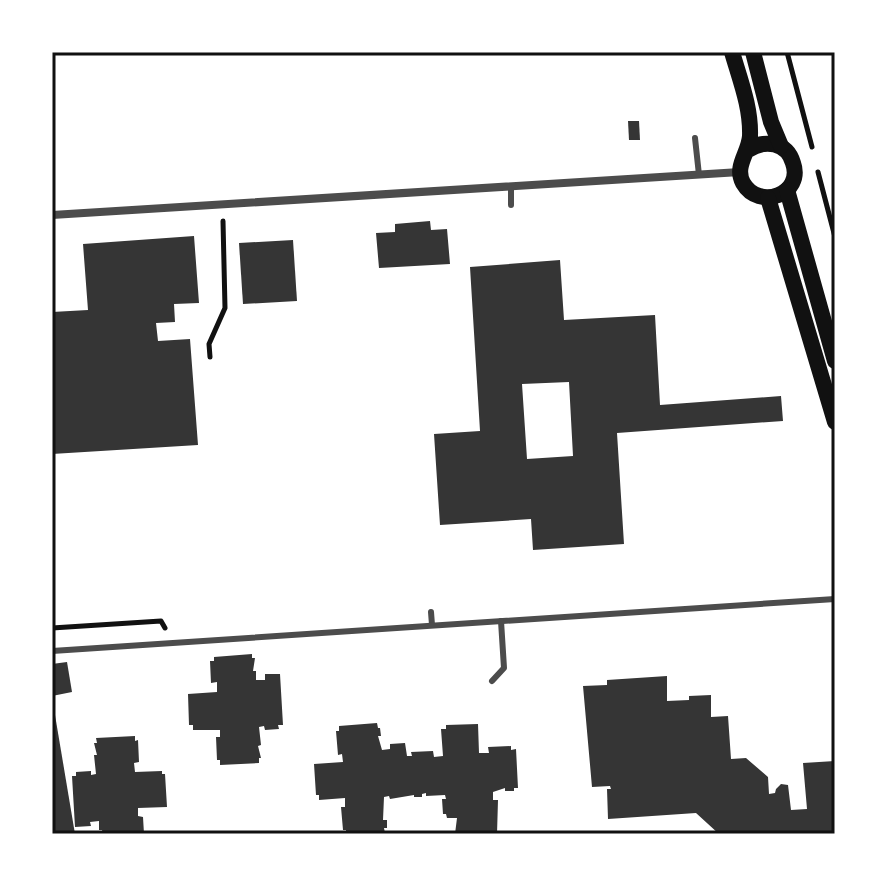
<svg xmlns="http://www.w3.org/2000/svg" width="887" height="886" font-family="Overpass,sans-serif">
<rect width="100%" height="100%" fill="#fff"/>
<g fill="#353535" fill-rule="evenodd">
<path d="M628,121H639L640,140H629Z"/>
<path d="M430,221L431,230L447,229L450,264L379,268L376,233L395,232V224Z"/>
<path d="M194,236L199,303L174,304L175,322L156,323L158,341L190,339L198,445L52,454V312L88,310L83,244Z"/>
<path d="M293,240L297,301L243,304L239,243Z"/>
<path d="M560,260L564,320L655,315L660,405L781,396L783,421L617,433L624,544L533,550L531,519L440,525L434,434L480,431L470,267ZM569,382L573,456L527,459L522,384Z"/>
<path d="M252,654V658H255L253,671H256V680H265V674H280L283,725H278L279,729L265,730L264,726L259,727L261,745L258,746L261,758H259V763L220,765V760H217L216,737H220V730H193V725H189L188,694L217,692V682L211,683L210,661H214V657Z"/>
<path d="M67,662L72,692L52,696V664Z"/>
<path d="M667,676V701L689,700V696L711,695V717L728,716L731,759L746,758L768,777L769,794L775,793L776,789L781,784L788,785L791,810L807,809L803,763L835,761V834H719L696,813L608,819L607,789H611L610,786L592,787L583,686L607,685V680Z"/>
<path d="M52,709H54L75,834H52Z"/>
<path d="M377,723L378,728H380L381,736H378L382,750L390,749V744L405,743L407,756H412L411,752L433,751L434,757L443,756L441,729H446V725L478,724L479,753H489L488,747L511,746V750L516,749L518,788H514V791H505V788L493,792V800H498L497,834H455L457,818H447L446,814H443L442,799H446L445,795L426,796V793L422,794V797H414V795L390,799L389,796L384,797L383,820H387V828H384L385,833L346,834V830H343L341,807H345V798L319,800V795H316L314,764L343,762L342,754L338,755L336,731H339V726Z"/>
<path d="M135,736V741L138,740L139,762L134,763L135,772L162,771V774H165L167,807L138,808V816L143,817L144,834H103L102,830H99V821L90,822L91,826L75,827L72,776H76V772L91,771V775L96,774L94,755H97L94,743H97L96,738Z"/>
</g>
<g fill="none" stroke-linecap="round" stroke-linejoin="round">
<g stroke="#111" stroke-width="5">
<path d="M787,52L812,147"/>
<path d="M818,172L835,237"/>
<path d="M210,357L209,344L225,308L223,221"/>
<path d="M52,628L161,621L165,628"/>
</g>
<g stroke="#4c4c4c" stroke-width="6">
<path d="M695,138L699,175"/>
<path d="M511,186V205"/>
<path d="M431,612L432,625"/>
<path d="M52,651L835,599"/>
<path d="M492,681L504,668L501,621"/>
</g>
<path stroke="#4c4c4c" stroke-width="8" d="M52,215L740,172"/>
<g stroke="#111" stroke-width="16">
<path d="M732,52C740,80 751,107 750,136C749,153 734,166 743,183C759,211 804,194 793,163C787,142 765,139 748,150"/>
<path d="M753,52L771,122L781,146"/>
<path d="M787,190L835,361"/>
<path d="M768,198L835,422"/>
</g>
</g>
<rect width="887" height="886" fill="none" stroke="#ffffff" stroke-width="108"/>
<rect x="54" y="54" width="779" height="778" fill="none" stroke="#111" stroke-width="3"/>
</svg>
